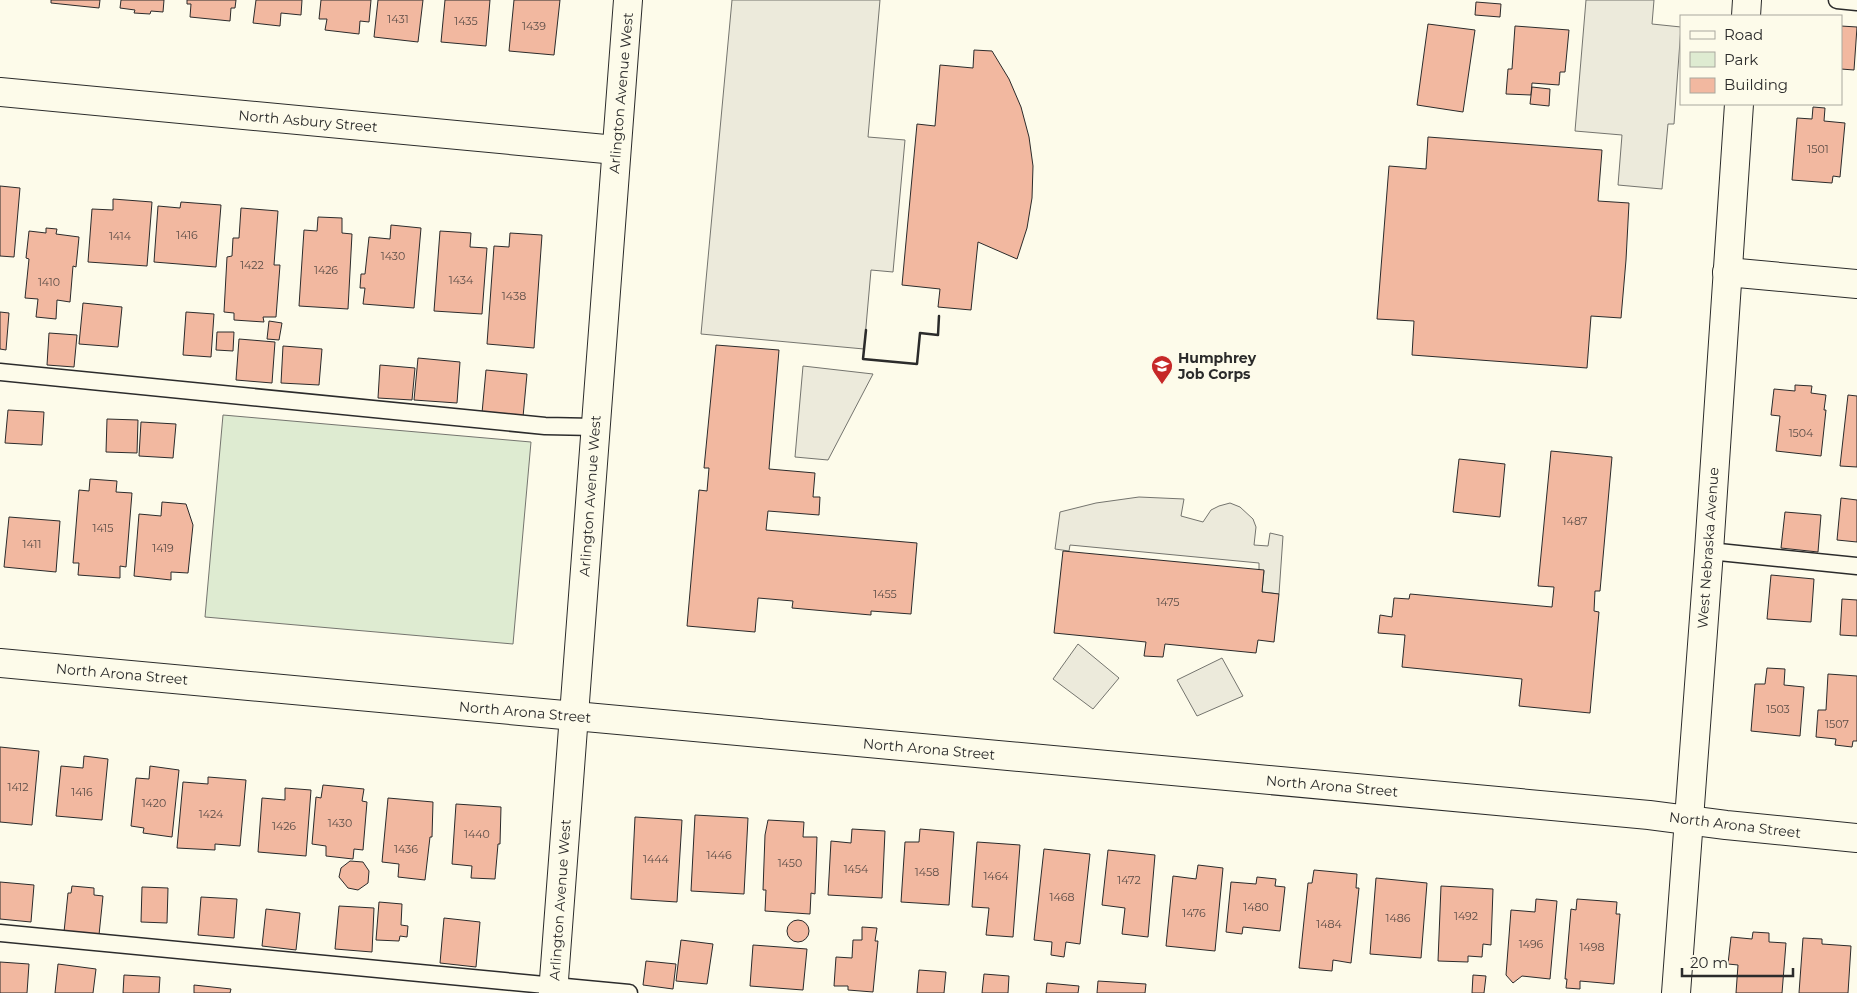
<svg xmlns="http://www.w3.org/2000/svg" width="1857" height="993" font-family="Montserrat,sans-serif">
<rect width="100%" height="100%" fill="#fdfbea"/>
<path fill="#deebd1" stroke="#74746e" d="M223,415L531,442L513,644L205,617Z"/>
<g fill="#eceadb" stroke="#74746e">
<path d="M732,0H880L868,137L905,140L893,272L871,270L864,349L701,334Z"/>
<path d="M1586,0H1654L1652,24L1681,27L1674,124H1668L1662,189L1618,185L1622,135L1575,131Z"/>
<path d="M803,366L873,374L828,460L795,457Z"/>
<path d="M1139,497L1184,499L1181,516L1203,522L1211,510L1219,506L1230,503L1240,507L1253,519L1256,527L1254,545L1268,546L1270,533L1283,536L1279,594L1262,592L1264,571L1259,570V563L1070,545L1069,551L1055,549L1060,512L1096,503Z"/>
<path d="M1078,644L1119,678L1093,709L1053,679Z"/>
<path d="M1222,658L1243,696L1197,716L1177,680Z"/>
</g>
<g fill="#f2b8a0" stroke="#2b2b2b">
<path d="M51,0H100L99,8L51,3Z"/>
<path d="M121,0H164L163,12L151,11L150,14L134,13L135,10L120,8Z"/>
<path d="M187,0H236L235,8H231L230,21L190,17L191,4H187Z"/>
<path d="M256,0H302L301,15L281,13L280,26L253,23Z"/>
<path d="M321,0H371L369,22L360,21L359,34L325,30L327,19H319Z"/>
<path d="M378,0H423L418,42L374,37Z"/>
<path d="M445,0H490L486,46L441,42Z"/>
<path d="M514,0H560L554,55L509,51Z"/>
<path d="M1476,2L1501,4L1500,17L1475,15Z"/>
<path d="M1428,24L1475,30L1463,112L1417,105Z"/>
<path d="M1515,26L1569,30L1565,72H1560L1559,85L1532,83L1531,95L1506,94L1508,69H1512Z"/>
<path d="M1841,26L1857,27L1854,70L1841,69Z"/>
<path d="M974,50L992,51L1009,79L1021,107L1029,137L1033,166L1032,198L1027,228L1017,259L978,242L971,310L938,307L940,289L902,285L917,124L935,126L940,65L973,68Z"/>
<path d="M1532,87L1550,89L1549,106L1530,104Z"/>
<path d="M1813,107L1825,108L1824,121L1845,123L1840,177L1833,176L1832,183L1792,180L1797,118L1812,119Z"/>
<path d="M1428,137L1602,150L1598,201L1629,203L1626,260L1621,318L1591,316L1587,368L1412,355L1414,321L1377,319L1389,166L1426,169Z"/>
<path d="M0,186L20,188L14,257L0,256Z"/>
<path d="M113,199L152,202L147,266L88,262L92,209L113,210Z"/>
<path d="M181,202L221,205L216,267L154,262L158,206L180,208Z"/>
<path d="M241,208L278,211L274,265H280L276,317H263L264,322L234,320V313L224,312L227,257L232,256L233,238H239Z"/>
<path d="M318,217L342,218V233L352,234L348,309L299,306L304,230L317,231Z"/>
<path d="M391,225L421,228L414,308L363,304L365,288H360L361,274H365L369,237L390,239Z"/>
<path d="M46,228L57,229L56,234L79,237L76,267L73,266L70,302L57,300L56,319L36,317L38,299L25,298L29,259L26,258L29,231L46,233Z"/>
<path d="M440,231L471,233L470,247L487,248L482,314L434,311Z"/>
<path d="M510,233L542,235L534,348L487,344L494,246L509,247Z"/>
<path d="M83,303L122,307L118,347L79,344Z"/>
<path d="M0,312L9,313L6,350L0,349Z"/>
<path d="M186,312L214,314L211,357L183,355Z"/>
<path d="M269,321L282,323L279,340L267,339Z"/>
<path d="M217,332H234L233,351L216,350Z"/>
<path d="M49,333L77,335L74,367L47,365Z"/>
<path d="M239,339L275,342L272,383L236,380Z"/>
<path d="M716,345L779,350L769,469L815,473L813,497H820L819,515L768,511L766,530L917,543L911,614L871,611V615L792,608L793,601L758,598L755,632L687,626L699,490L707,491L709,468H704Z"/>
<path d="M283,346L322,349L319,385L281,383Z"/>
<path d="M418,358L460,362L457,403L414,400Z"/>
<path d="M380,365L415,368L412,400L378,398Z"/>
<path d="M486,370L527,374L523,417L482,413Z"/>
<path d="M1795,385L1812,386L1811,393L1826,395L1824,410H1826L1821,456L1776,451L1780,416L1771,415L1774,389L1795,391Z"/>
<path d="M1848,395L1857,396V467L1840,466Z"/>
<path d="M8,410L44,412L42,445L5,443Z"/>
<path d="M107,419L138,420L137,453L106,452Z"/>
<path d="M141,422L176,424L173,458L139,456Z"/>
<path d="M1551,451L1612,457L1600,591H1595L1594,611L1599,612L1590,713L1519,706L1522,679L1402,667L1405,635L1378,633L1380,615L1392,617L1394,598L1409,599L1410,594L1552,607L1554,587L1538,586Z"/>
<path d="M1459,459L1505,464L1500,517L1453,512Z"/>
<path d="M90,479L117,481L116,492L132,493L126,567L120,566V578L78,575L79,563H73L79,490L89,491Z"/>
<path d="M1841,498L1857,500V542L1837,540Z"/>
<path d="M162,502L186,504L193,525L188,573L171,572V580L134,576L139,514L161,516Z"/>
<path d="M1785,512L1821,515L1818,552L1781,548Z"/>
<path d="M9,517L60,521L56,572L4,567Z"/>
<path d="M1063,551L1264,570L1262,592L1279,594L1274,642L1258,640L1256,653L1165,644L1163,657L1144,656L1146,642L1054,633Z"/>
<path d="M1771,575L1814,579L1811,622L1767,619Z"/>
<path d="M1842,599L1857,600V636L1840,635Z"/>
<path d="M1767,668L1785,669L1784,685L1804,687L1800,736L1751,731L1755,684H1765Z"/>
<path d="M1828,674L1857,676V741H1853L1852,747L1835,745L1836,739L1816,737L1818,710H1826Z"/>
<path d="M0,747L39,751L32,825L0,822Z"/>
<path d="M84,756L108,759L102,820L56,816L61,766L83,768Z"/>
<path d="M150,766L179,770L172,837L143,833L144,828L131,826L136,778L149,779Z"/>
<path d="M208,777L246,780L240,846L215,844V850L177,848L183,782L208,784Z"/>
<path d="M323,785L364,789L362,801L367,802L363,850L354,849L353,859L326,856V846L312,844L316,797L321,798Z"/>
<path d="M285,788L311,790L306,856L258,852L262,798L285,800Z"/>
<path d="M388,798L433,802L432,837H430L425,880L398,877L399,864L382,862Z"/>
<path d="M456,804L501,807L500,844H498L495,879L471,878L472,866L452,864Z"/>
<path d="M695,815L748,818L744,894L691,891Z"/>
<path d="M635,817L682,820L677,902L631,899Z"/>
<path d="M768,820L804,822L803,837H817L815,894L811,893L810,914L765,911L766,890H763L765,835Z"/>
<path d="M852,829L885,831L882,898L828,895L831,841L851,843Z"/>
<path d="M920,829L954,832L949,905L901,902L905,842H919Z"/>
<path d="M977,842L1020,845L1013,937L986,935L989,908L972,907Z"/>
<path d="M1044,849L1090,854L1080,944L1066,942L1064,957L1051,955L1052,942L1034,940Z"/>
<path d="M1108,850L1155,855L1148,937L1122,934L1125,908L1102,905Z"/>
<path d="M350,861L363,862L369,871L368,883L358,890L348,888L339,877L341,868Z"/>
<path d="M1198,865L1223,868L1215,951L1166,946L1173,876L1196,879Z"/>
<path d="M1314,870L1357,874L1356,888H1359L1351,963L1333,960L1332,971L1299,968L1308,883H1312Z"/>
<path d="M1257,877L1276,879L1275,886L1285,887L1280,931L1243,927L1242,934L1226,932L1231,882L1256,884Z"/>
<path d="M1376,878L1427,883L1421,958L1370,954Z"/>
<path d="M0,882L34,885L31,922L0,919Z"/>
<path d="M72,886L94,888V895L103,896L99,935L64,932L68,893H71Z"/>
<path d="M1441,886L1493,889L1491,945L1483,944L1482,957L1468,956V962L1438,961Z"/>
<path d="M142,887L168,888L167,923L141,922Z"/>
<path d="M201,897L237,899L234,938L198,935Z"/>
<path d="M1536,899L1557,901L1550,979L1522,976L1513,983L1506,975L1511,910L1535,912Z"/>
<path d="M1577,899L1617,902L1616,914H1620L1614,984L1580,981V989L1566,988L1567,979H1565L1571,909L1576,910Z"/>
<path d="M379,902L402,904L401,925L408,926L407,937L400,936L399,941L376,940Z"/>
<path d="M339,906L374,908L372,952L335,949Z"/>
<path d="M266,909L300,913L296,950L262,946Z"/>
<path d="M444,918L480,922L476,967L440,963Z"/>
<circle cx="798" cy="931" r="11"/>
<path d="M862,927L877,928L875,941H878L873,992L848,990V986H834L836,957L852,958L853,940H862Z"/>
<path d="M1753,932L1769,933V942L1786,943L1782,993H1736L1738,965L1728,964L1731,937L1752,939Z"/>
<path d="M1803,938L1822,939V944L1851,946L1848,993H1799Z"/>
<path d="M681,940L713,944L707,984L676,981Z"/>
<path d="M753,945L807,949L803,990L750,986Z"/>
<path d="M646,961L676,964L673,989L643,985Z"/>
<path d="M0,962L29,964L27,993H0Z"/>
<path d="M58,964L96,969L93,993H55Z"/>
<path d="M919,970L946,972L944,993H917Z"/>
<path d="M984,974L1009,976L1008,993H982Z"/>
<path d="M124,975L160,977L159,993H123Z"/>
<path d="M1473,975L1486,976L1484,993H1472Z"/>
<path d="M1098,981L1146,984L1145,993H1097Z"/>
<path d="M1047,983L1079,986L1078,993H1046Z"/>
<path d="M194,985L231,989L230,993H194Z"/>
</g>
<g fill="none" stroke-linecap="round" stroke-linejoin="round">
<g stroke="#2b2b2b" stroke-width="19">
<g id="lane">
<path d="M1837,0L1857,2"/>
<path d="M0,372L545,426L595,427"/>
<path d="M1709,551L1857,566"/>
<path d="M0,933L629,993"/>
</g>
</g>
<g stroke="#2b2b2b" stroke-width="30">
<g id="street">
<path d="M1746,16L1747,0"/>
<path d="M0,92L616,150"/>
<path d="M1727,272L1857,284"/>
<path d="M0,663L1649,815L1726,825L1857,838"/>
<path d="M553,993L628,0"/>
<path d="M1676,993L1709,551L1739,104"/>
</g>
</g>
<use href="#lane" stroke="#fdfbea" stroke-width="16"/>
<use href="#street" stroke="#fdfbea" stroke-width="28"/>
<path stroke="#2b2b2b" stroke-width="2.5" d="M866,330L863,359L917,364L920,333L938,335L939,316"/>
</g>
<defs>
<g id="school-pin" transform="scale(1.125)"><path d="M0 17L-7.5 6A9.5 9.5 0 1 1 7.5 6Z" fill="#c62828" stroke="#fdfbea"/><path d="M0-5L7-2L0 1L-7-2ZM-4 1L0 2.5L4 1V4Q0 6-4 4Z" fill="#fff"/></g>
</defs>
<g fill-rule="evenodd">
<use href="#school-pin" x="1162" y="366"/>
</g>
<g text-anchor="middle" dominant-baseline="central" stroke-width="4" stroke-linejoin="round" paint-order="stroke">
<g font-size="11" fill="#5d4e48">
<text x="398" y="19">1431</text>
<text x="466" y="21">1435</text>
<text x="534" y="26">1439</text>
<text x="1818" y="149">1501</text>
<text x="187" y="235">1416</text>
<text x="120" y="236">1414</text>
<text x="393" y="256">1430</text>
<text x="252" y="265">1422</text>
<text x="326" y="270">1426</text>
<text x="461" y="280">1434</text>
<text x="49" y="282">1410</text>
<text x="514" y="296">1438</text>
<text x="1801" y="433">1504</text>
<text x="1575" y="521">1487</text>
<text x="103" y="528">1415</text>
<text x="32" y="544">1411</text>
<text x="163" y="548">1419</text>
<text x="885" y="594">1455</text>
<text x="1168" y="602">1475</text>
<text x="1778" y="709">1503</text>
<text x="1837" y="724">1507</text>
<text x="18" y="787">1412</text>
<text x="82" y="792">1416</text>
<text x="154" y="803">1420</text>
<text x="211" y="814">1424</text>
<text x="340" y="823">1430</text>
<text x="284" y="826">1426</text>
<text x="477" y="834">1440</text>
<text x="406" y="849">1436</text>
<text x="719" y="855">1446</text>
<text x="656" y="859">1444</text>
<text x="790" y="863">1450</text>
<text x="856" y="869">1454</text>
<text x="927" y="872">1458</text>
<text x="996" y="876">1464</text>
<text x="1129" y="880">1472</text>
<text x="1062" y="897">1468</text>
<text x="1256" y="907">1480</text>
<text x="1194" y="913">1476</text>
<text x="1466" y="916">1492</text>
<text x="1398" y="918">1486</text>
<text x="1329" y="924">1484</text>
<text x="1531" y="944">1496</text>
<text x="1592" y="947">1498</text>
</g>
<g font-size="14" fill="#2b2b2b" stroke="#fdfbea">
<text transform="translate(621 93) rotate(-85)">Arlington Avenue West</text>
<text transform="translate(308 121) rotate(5)">North Asbury Street</text>
<text transform="translate(590 496) rotate(-86)">Arlington Avenue West</text>
<text transform="translate(1708 548) rotate(-86)">West Nebraska Avenue</text>
<text transform="translate(122 674) rotate(5)">North Arona Street</text>
<text transform="translate(525 712) rotate(5)">North Arona Street</text>
<text transform="translate(929 749) rotate(5)">North Arona Street</text>
<text transform="translate(1332 786) rotate(5)">North Arona Street</text>
<text transform="translate(1735 825) rotate(7)">North Arona Street</text>
<text transform="translate(560 900) rotate(-86)">Arlington Avenue West</text>
</g>
<g font-size="14" font-weight="bold" fill="#2b2b2b" stroke="#fdfbea" text-anchor="start">
<text x="1178" y="358">Humphrey<tspan x="1178" dy="16">Job Corps</tspan></text>
</g>
</g>
<rect x="1680" y="15" width="162" height="90" fill="#fdfbea" stroke="#a9a89e"/>
<rect x="1690" y="31" width="25" height="8" fill="#fdfbea" stroke="#a9a89e"/>
<text x="1724" y="40" font-size="15" fill="#2b2b2b">Road</text>
<rect x="1690" y="52" width="25" height="15" fill="#deebd1" stroke="#a9a89e"/>
<text x="1724" y="65" font-size="15" fill="#2b2b2b">Park</text>
<rect x="1690" y="78" width="25" height="15" fill="#f2b8a0" stroke="#a9a89e"/>
<text x="1724" y="90" font-size="15" fill="#2b2b2b">Building</text>
<path d="M1682 968v8h111v-8" fill="none" stroke="#2b2b2b" stroke-width="2.5"/>
<text x="1690" y="968" font-size="15" fill="#2b2b2b" stroke="#fdfbea" stroke-width="4" paint-order="stroke">20 m</text>
</svg>
